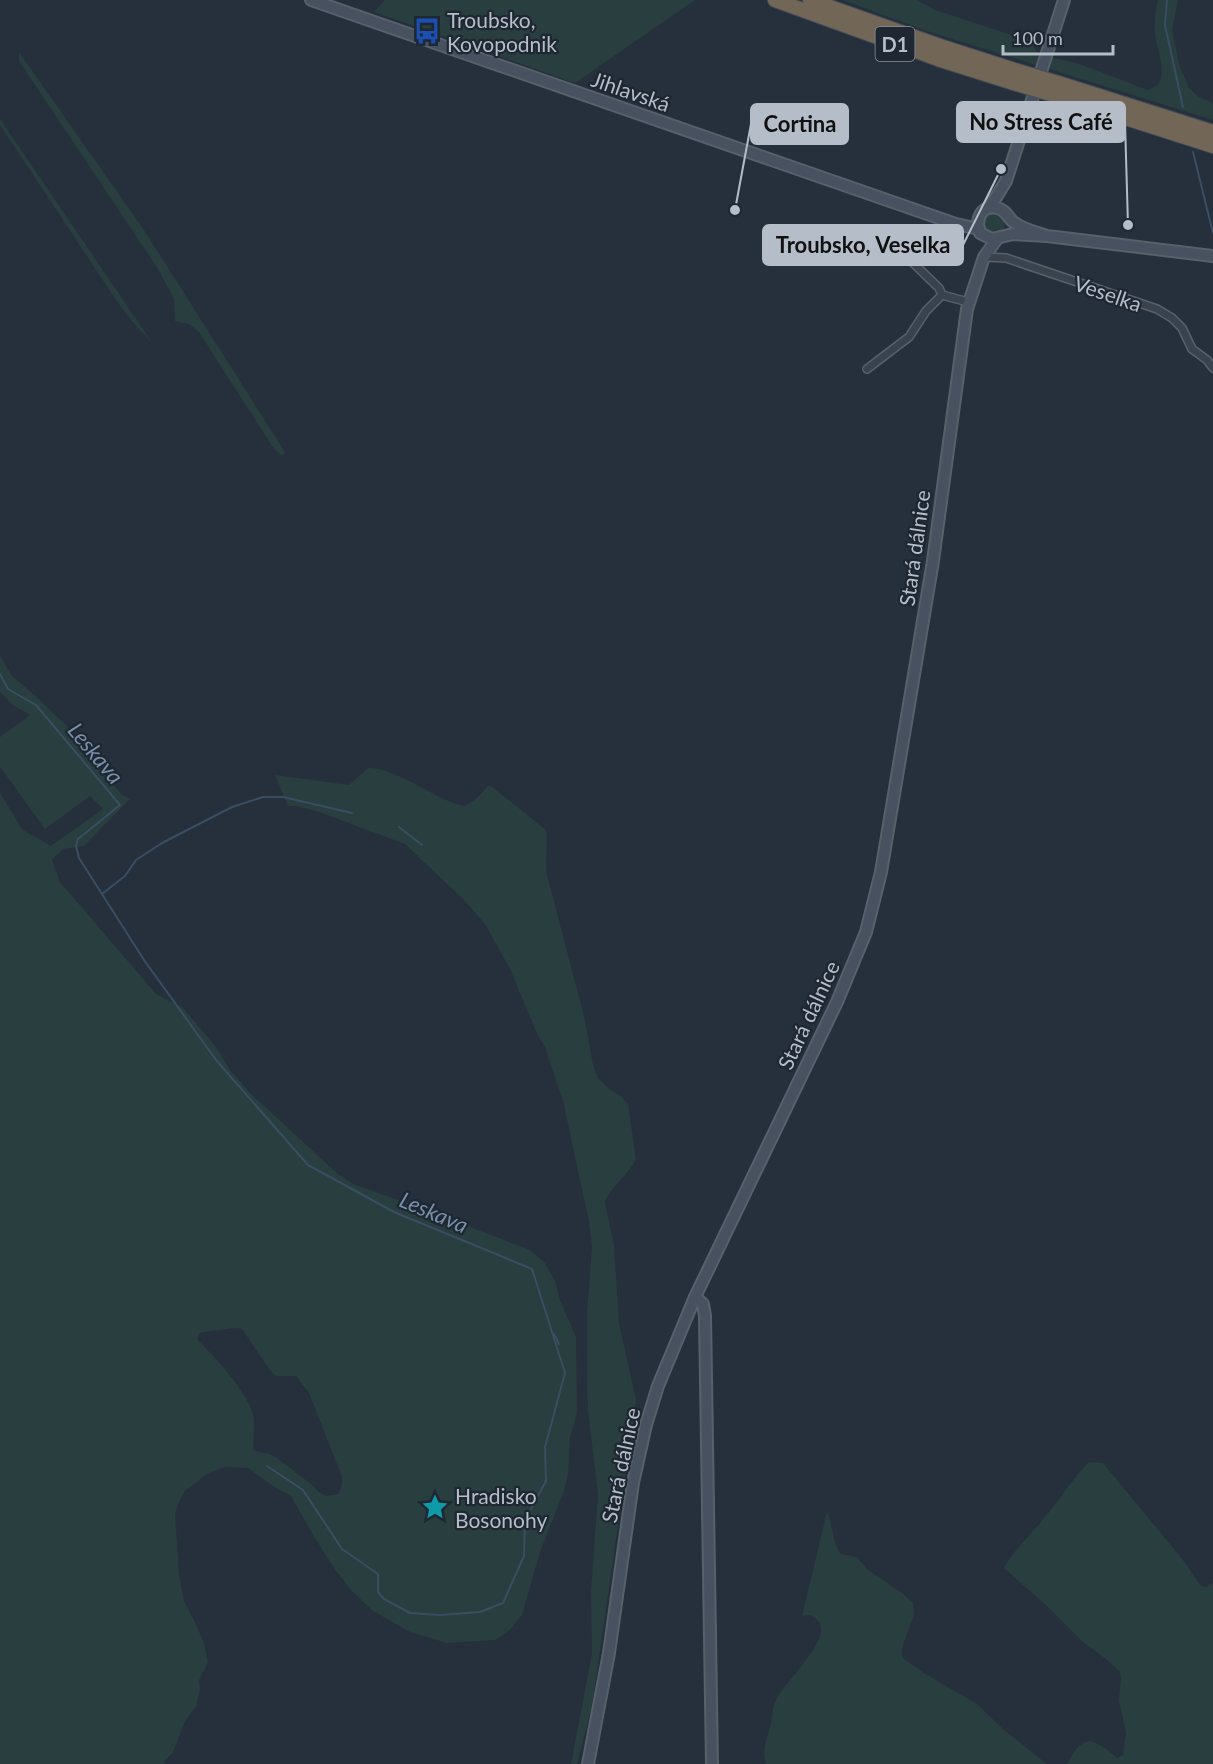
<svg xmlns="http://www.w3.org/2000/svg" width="1213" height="1764" font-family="Lato,sans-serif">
<rect width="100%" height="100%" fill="#25303c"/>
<g fill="#283e3f" fill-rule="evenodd">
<path d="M385,0H695L575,83L374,12Z"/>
<path d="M842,0H917L935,10L1017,37H1027L1039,55L1077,63L1148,90L1158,85C1167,71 1157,49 1155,34C1154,22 1155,11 1158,0H1178L1172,30L1179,64L1189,88L1197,96L1213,103V120L930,32Z"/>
<path d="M19,52L144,230L285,452L282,456L272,446L199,332L189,324L175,321L174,299L158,269L19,61Z"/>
<path d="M0,119L149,338L150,341L130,319L114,297L0,125Z"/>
<circle cx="994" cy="223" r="11"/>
<path d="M0,656L12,676L39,699L70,729L121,794L130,799L84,846L63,849L52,860L60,882L156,994L183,1008L216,1047L230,1070L251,1094L337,1173L353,1184L407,1203L530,1250L545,1263L555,1281L560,1300L576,1337L577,1413L570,1437L568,1474L564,1491L540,1552L522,1615L510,1630L495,1640L447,1643L410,1632L373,1611L353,1592L336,1571L313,1535L291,1496L273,1486L248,1468L225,1467L207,1474L185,1491L178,1504L175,1513L179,1574L184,1601L194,1620L204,1643L208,1662L199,1680L200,1690L196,1706L185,1721L173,1752L165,1760L164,1764H0V793L23,830L51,846L103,809L90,796L45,829L0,767V737L30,715L13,705L0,692ZM235,1328L242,1329L271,1372L277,1376H296L309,1393L342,1477V1485L338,1494L326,1496L319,1492L311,1484L277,1458L269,1454L254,1451C252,1439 256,1426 253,1414C246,1390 214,1356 197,1339L199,1333L203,1332Z"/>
<path d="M368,768C394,766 436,800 464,806L476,799L488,786H491L545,829L547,835L546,871L585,1020L593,1065L598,1078L608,1088L621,1096L628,1104L636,1159C630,1173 606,1192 605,1203L614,1245L619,1323L636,1400L592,1706L577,1764H571L592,1653L591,1591L598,1494L588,1411L587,1383V1313L592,1247L589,1222L563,1101L545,1047L538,1036L510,969L485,924L464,900L405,844L319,812L297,806H288L275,775L349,785Z"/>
<path d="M1089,1462L1103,1463L1183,1560L1201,1586L1206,1587L1213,1583V1764H1067C1083,1732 1094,1738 1117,1758L1123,1755L1126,1733L1119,1700L1121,1678L1120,1672L1106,1659L1084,1643L1048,1607L1004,1568C1014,1549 1031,1535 1045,1517C1060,1499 1072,1479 1089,1462Z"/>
<path d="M827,1512C833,1525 832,1542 841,1554L857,1557L867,1569L902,1593L913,1603L914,1615L903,1645L902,1654L904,1659L924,1673L977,1704L1004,1730L1047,1764H766C761,1750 768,1736 771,1723C773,1715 772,1708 776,1700C785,1682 822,1648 821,1629C821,1622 816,1618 810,1615L802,1616Z"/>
</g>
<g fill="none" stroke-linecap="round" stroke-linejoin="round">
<g stroke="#3a4d63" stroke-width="2">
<path d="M1167,0L1165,25L1183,107"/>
<path d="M1193,152L1213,233"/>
<path d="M0,674L8,689L36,705L120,805L78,839L76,846L79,858L144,960L216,1060L308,1165L394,1212L532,1269L565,1373L545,1447L546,1481L525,1520L524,1556L503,1603L480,1612L440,1615L410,1613L384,1599L378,1592V1574L342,1549L303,1490L267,1466"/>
<path d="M399,827L422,845"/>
<path d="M102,894L125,876L136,860L162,843L232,807L263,797H283L352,813"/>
<path d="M554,1334L559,1344"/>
</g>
<g stroke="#57606b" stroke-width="10">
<g id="street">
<path d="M984,257L1006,258L1157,309L1172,318L1182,328L1192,349L1207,360L1213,368"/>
<path d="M911,261L939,288L942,295L968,302"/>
<path d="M867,369L909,337L926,311L942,295"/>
</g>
</g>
<g stroke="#57606b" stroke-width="14">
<g id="secondary">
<path d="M311,0L956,224L979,229"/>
<path d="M990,207L1006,181L1064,0"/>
<path d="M1047,236C1036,232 1024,230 1015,223C1008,219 1007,210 997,208C981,204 975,220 980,233L992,239L1013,234L1047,236L1213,256"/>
<path d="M695,1297L703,1304L705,1316L712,1764"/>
<path d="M588,1764L609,1653L633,1483L646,1425L658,1386L695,1297L837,1002L866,932L881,872L933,561L967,309L984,257L997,239"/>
</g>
</g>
<g stroke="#444d58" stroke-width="16">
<g id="highway">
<path d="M775,0L938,59L1017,84"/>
<path d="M810,0L943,47L1021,72"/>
<path d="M1058,83L1213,132"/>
<path d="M1054,95L1213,146"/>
</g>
</g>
<use href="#street" stroke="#39424d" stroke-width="7"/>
<use href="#secondary" stroke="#47515f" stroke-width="10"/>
<use href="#highway" stroke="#726657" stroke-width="14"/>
<g stroke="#444d58" stroke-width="16" stroke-linecap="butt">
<g id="highway-bridge">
<path d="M1021,72L1058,83"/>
<path d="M1017,84L1054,95"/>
</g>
</g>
<use href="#highway-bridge" stroke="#726657" stroke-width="14"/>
</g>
<defs>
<g id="bus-bare" transform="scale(2.07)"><path d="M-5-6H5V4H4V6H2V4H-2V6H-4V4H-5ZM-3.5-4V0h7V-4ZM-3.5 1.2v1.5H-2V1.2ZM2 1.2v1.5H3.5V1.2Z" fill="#1a4fb4" stroke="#1e2732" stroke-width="2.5" paint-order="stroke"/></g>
<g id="sight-bare" transform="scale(2.07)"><path d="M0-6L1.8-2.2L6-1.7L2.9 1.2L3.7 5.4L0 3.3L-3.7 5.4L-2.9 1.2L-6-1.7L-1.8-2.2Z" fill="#0f9aa8" stroke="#1e2732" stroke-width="2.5" paint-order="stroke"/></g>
</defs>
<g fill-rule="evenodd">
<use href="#bus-bare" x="427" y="31"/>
<use href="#sight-bare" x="435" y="1507"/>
</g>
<g text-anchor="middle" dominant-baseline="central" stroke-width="4.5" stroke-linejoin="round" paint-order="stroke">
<rect fill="#1e2732" stroke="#88909b" stroke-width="1.5" x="875.5" y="27" width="39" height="34" rx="4.5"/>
<g font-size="20" font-weight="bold" fill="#b5bdc8">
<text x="895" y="44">D1</text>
</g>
<g font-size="21" fill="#b5bdc8" stroke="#1e2732" text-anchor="start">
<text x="447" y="19">Troubsko,<tspan x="447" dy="24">Kovopodnik</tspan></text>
<text x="455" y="1495">Hradisko<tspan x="455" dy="24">Bosonohy</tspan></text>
</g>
<g font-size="21" fill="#b5bdc8" stroke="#1e2732">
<text transform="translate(631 91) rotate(19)">Jihlavská</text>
<text transform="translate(1108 293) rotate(19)">Veselka</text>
<text transform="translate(914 548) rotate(-82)">Stará dálnice</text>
<text transform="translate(808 1015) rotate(-65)">Stará dálnice</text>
<text transform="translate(620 1465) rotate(-78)">Stará dálnice</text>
</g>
<g font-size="22" font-style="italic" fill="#778faa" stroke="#1e2732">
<text transform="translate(96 753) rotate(50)">Leskava</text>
<text transform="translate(434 1212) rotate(23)">Leskava</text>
</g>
</g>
<path fill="none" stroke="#b5bdc8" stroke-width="2" d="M1128 225L1125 122M735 210L751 124M1001 169L963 245"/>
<g fill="#b5bdc8" stroke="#1e2732" stroke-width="2">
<circle cx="1128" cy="225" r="6"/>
<circle cx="735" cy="210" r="6"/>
<circle cx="1001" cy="169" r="6"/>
</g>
<g fill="#b5bdc8" stroke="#b5bdc8" stroke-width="2">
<rect x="957" y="102" width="168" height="40" rx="6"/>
<rect x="751" y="104" width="97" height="40" rx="6"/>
<rect x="763" y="225" width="200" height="40" rx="6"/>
</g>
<g font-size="22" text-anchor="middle" font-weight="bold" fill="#111">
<text x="1041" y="130">No Stress Café</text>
<text x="800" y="132">Cortina</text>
<text x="863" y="253">Troubsko, Veselka</text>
</g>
<path d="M1003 45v9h110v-9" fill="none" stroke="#b5bdc8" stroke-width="3"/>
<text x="1012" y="45" font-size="18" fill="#b5bdc8" stroke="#1e2732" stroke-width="4.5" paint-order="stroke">100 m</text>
</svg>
